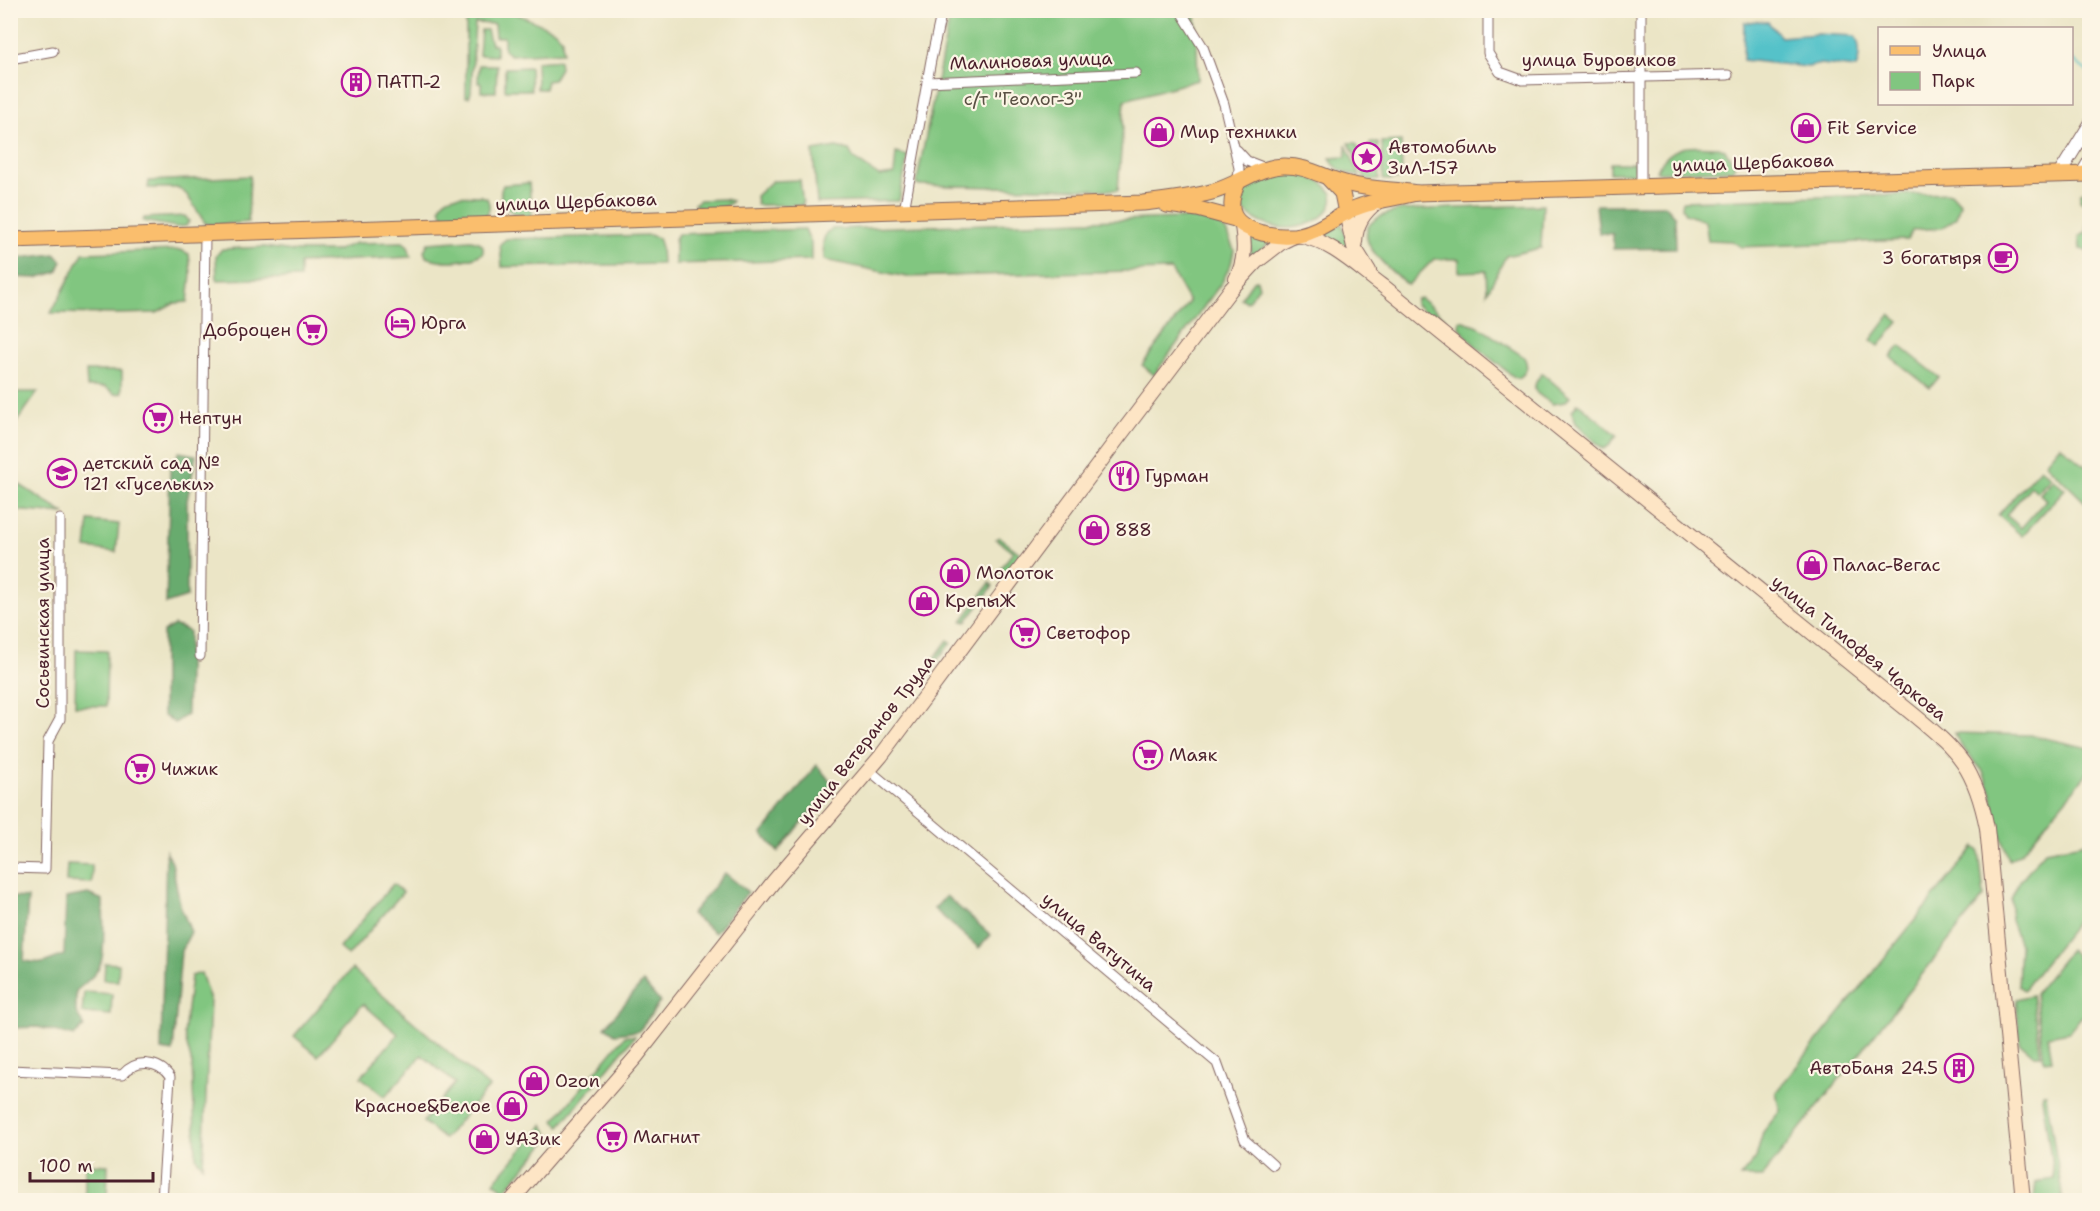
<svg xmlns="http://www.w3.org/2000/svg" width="2100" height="1211" font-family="'Shantell Sans',sans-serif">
<rect width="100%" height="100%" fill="#fcf5e5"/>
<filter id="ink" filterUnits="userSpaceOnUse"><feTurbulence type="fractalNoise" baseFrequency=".0167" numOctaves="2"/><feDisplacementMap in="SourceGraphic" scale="12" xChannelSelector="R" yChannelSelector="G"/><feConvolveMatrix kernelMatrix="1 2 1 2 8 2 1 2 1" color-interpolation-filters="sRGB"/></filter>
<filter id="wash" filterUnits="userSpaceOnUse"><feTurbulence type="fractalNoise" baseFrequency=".008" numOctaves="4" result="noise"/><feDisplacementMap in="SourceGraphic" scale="24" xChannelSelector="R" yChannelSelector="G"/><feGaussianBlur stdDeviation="1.35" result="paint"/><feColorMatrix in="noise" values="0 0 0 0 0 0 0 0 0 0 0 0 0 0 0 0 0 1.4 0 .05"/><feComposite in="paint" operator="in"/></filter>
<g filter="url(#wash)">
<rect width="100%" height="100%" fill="#ebe5c6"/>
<g fill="#81c680" stroke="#667256" stroke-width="1.5">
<path d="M471,11H510L554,30L562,39L563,52L510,55L504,50V37H495L494,24L475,23L471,92L469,97H466V22Z"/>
<path d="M951,11H1196L1198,80L1125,100L1118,190L916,185Z"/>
<path d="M481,30H487L491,44L496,45V56L479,55Z"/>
<path d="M559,60L560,68L553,80L547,81L545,89H537L536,62Z"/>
<path d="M479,65H497L496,92H481V83H478Z"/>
<path d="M530,67L531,90H505V68Z"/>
<path d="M1401,141L1402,174L1399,179L1383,180L1382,142Z"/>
<path d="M1349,143H1356L1365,163L1371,162L1370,143H1378L1379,180L1365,179Z"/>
<path d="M1346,145L1360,177C1348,173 1335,171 1330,158L1346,157Z"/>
<path d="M836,147L849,150L854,159L879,176L894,174L896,153L908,156L899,201L817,203L813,151Z"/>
<path d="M1719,147L1725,150L1735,164L1733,170L1657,172C1658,166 1660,164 1664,160C1679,142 1697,147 1719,147Z"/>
<rect x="1610" y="163" width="24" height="10"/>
<path d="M1290,173C1380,185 1307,253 1253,218C1247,214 1240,210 1241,200C1243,180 1274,174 1290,173Z"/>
<path d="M250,176L248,222L215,225L205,223L187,195L179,188H148L149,181Z"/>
<path d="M800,180L803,205H757L756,196L772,181Z"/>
<path d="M529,183L532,216C514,218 494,204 503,185Z"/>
<path d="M2089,189H2090L2089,257L2087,250L2080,249L2079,237L2087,232V205L2080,200L2081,192Z"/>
<path d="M1951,193L1960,203L1956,218L1942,228L1913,230L1907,240L1741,247L1732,241L1708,240L1705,221L1685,214L1682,207L1683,201Z"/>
<path d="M481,196L487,198C491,207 490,212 483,218L451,219L443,216L440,208C445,191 466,196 481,196Z"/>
<path d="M724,199L732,201C725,210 702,211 694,204L700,200Z"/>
<path d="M1543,205L1541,248L1506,256L1487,293L1486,271L1459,272V259H1434L1408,285C1378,261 1335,223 1402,210Z"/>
<path d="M185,216L189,221L186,226L176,227L143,221L144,218Z"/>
<path d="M1182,218L1206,220L1216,223L1226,231L1234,250L1231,264L1222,282L1154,375L1142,365L1189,302L1171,270L907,277L824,260L823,242L826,233L832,229Z"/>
<path d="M1342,224L1352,257L1318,236Z"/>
<path d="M805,229L811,243V260L675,264V239L678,234Z"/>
<path d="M1250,232L1274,241L1265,246L1248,263L1251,252Z"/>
<path d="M650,235L658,238L661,247L662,264L502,267L500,244L506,239Z"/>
<path d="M471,240L479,242L483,246V253C466,263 444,263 426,257L424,251L428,243Z"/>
<path d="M403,242L408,246L411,257L300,263V278L217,280L216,256L222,249L265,247L292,251H335L356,243Z"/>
<path d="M181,250L189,254L191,274L188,302L175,303L157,313L118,314L51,313L83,253Z"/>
<path d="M1257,280L1259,287L1247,302L1241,298L1253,281Z"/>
<path d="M1420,298L1445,318L1446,323L1444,325H1440L1415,304L1416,299Z"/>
<path d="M1890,315L1899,322L1879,346L1871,340Z"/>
<path d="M1460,320L1476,325L1524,357C1529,367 1527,372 1519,378L1514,377C1495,361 1472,347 1459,326Z"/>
<path d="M1900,346L1939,377L1930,388L1891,357Z"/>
<path d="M86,371H122V393L115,394L105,387H87Z"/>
<path d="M1542,373L1570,397L1565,402L1553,404C1537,394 1527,392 1542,373Z"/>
<path d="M11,392H38L11,430L10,392Z"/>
<path d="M1578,403L1617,435L1609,446L1603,449L1576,423L1572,411Z"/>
<path d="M2060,445L2089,469V501L2087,504L2045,463Z"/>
<path d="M2040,468L2051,477L2037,492L2031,486L2006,515L2021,528L2046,500L2040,494L2053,479L2065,489L2022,536L1998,515Z"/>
<path d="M10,479H11L65,514L11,510Z"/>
<path d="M89,521L119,524L116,552L86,548Z"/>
<path d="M999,537L1021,554L1002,575L998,572L1013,552L996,539Z"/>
<path d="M990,583L993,586L966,622L962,621Z"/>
<path d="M948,640L951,642L922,681L919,679Z"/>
<path d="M76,650L107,651L106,706H75Z"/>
<path d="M1954,733L2031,735L2089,748V771L2021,853L2009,860L1995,818L1991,791L1982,770L1962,747Z"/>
<path d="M2089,841V906L2024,990L2018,986L2020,945L2011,920V899L2019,882L2045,851L2082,844Z"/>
<path d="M1974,847L1979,851L1984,896L1762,1177H1740L1756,1158L1763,1132L1780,1111L1776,1092Z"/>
<path d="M67,864L92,865V883L66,882Z"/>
<path d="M393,884L403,892L348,956L339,948Z"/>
<path d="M2070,950L2076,955L2089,1005V1015L2081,1017L2069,1032L2048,1036L2052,1060L2044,1061L2035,994Z"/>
<path d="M105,963L119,964L118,981L104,980Z"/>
<path d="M352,969L489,1087L444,1139L423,1122L455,1083L422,1055L385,1097L361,1077L398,1034L363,1004L318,1056L294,1036Z"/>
<path d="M201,973L210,1000L203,1166L196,1158L192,1064L184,1034L191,976Z"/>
<path d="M84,992L112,994L111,1015L82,1013Z"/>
<path d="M2032,995L2041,1055H2034L2020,1043L2016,999Z"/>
<path d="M625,1036H635L560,1126L554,1121Z"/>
<path d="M2043,1094H2046L2063,1200H2034L2036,1182L2054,1179L2042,1097Z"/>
<path d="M543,1125L550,1138L505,1190L494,1182Z"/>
<path d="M85,1164L108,1165L107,1200H85Z"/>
</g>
<g fill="#68ab6e" stroke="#59654c" stroke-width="1.5">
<path d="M1596,205H1665L1675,216L1676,248L1613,249V234L1599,233Z"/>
<path d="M55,254L62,261L57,272L36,278L11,277V259Z"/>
<path d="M179,452L196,455L187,501V597L166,604L170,469Z"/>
<path d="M174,625L189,631L187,714L175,723L163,715V632Z"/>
<path d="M817,765L833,785L778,852L762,834Z"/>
<path d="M166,851L172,862L180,905L191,932L181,951L173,1052L161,1050Z"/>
<path d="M725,873L748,892L715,933L691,914Z"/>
<path d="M88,894L103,900C103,917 106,947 101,962C98,974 85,983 76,991V1012L84,1026L74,1036L38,1027L11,1028V897L28,898L24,961L43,963L64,955L66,898Z"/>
<path d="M946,896L991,935L979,948L934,909Z"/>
<path d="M643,982L660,1002L639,1031L615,1034L605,1027Z"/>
</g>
<path fill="#54c2c9" stroke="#4f707a" stroke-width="1.5" d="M1757,21L1768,22L1781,37L1817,34L1855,36C1861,46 1860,57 1856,68L1821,64L1808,67L1743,60L1744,23Z"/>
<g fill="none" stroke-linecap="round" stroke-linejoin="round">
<g stroke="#54c2c9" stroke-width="2">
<path d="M1199,12V10"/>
<path d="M2072,59L2090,74"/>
</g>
</g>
</g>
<g filter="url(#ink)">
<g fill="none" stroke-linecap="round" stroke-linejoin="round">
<g stroke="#826461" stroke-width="11">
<g id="minor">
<path d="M1180,10L1203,47L1224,104L1239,168L1238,182"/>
<path d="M1488,10V53L1500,72L1522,80L1728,75"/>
<path d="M1641,10V186"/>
<path d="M10,59L53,51"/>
<path d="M927,82L1136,73"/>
<path d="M1237,150L1247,161L1265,168"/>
<path d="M904,211L931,60L942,10"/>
<path d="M200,656L205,234"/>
<path d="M869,770L1217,1063L1245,1140L1273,1165"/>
<path d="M10,868L45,869L48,741L60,719V519"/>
<path d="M10,1070L122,1075C136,1059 158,1060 170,1077L162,1200"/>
</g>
</g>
<g stroke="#826461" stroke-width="14">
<g id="tertiary">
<path d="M2081,175L2090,160"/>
<path d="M2058,176L2090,124"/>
</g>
</g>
<g stroke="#826461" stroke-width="16">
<g id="secondary">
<path d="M1346,213L1354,247L1369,271"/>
<path d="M1298,235C1331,241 1356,266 1383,286L1914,715C1960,753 1975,768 1987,828L2023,1200"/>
<path d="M1355,242C1356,224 1363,213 1377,202"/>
<path d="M1236,279C1245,262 1245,245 1242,226"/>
<path d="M512,1200L636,1057L774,881L881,756L1121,434L1231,289L1256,262L1282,242L1294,236"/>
</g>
</g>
<g stroke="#826461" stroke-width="17">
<g id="primary">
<path d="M1329,179L1342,193L1346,213"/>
<path d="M1238,182C1225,210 1232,225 1262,233C1274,235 1287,238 1299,235C1320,231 1335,217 1353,209C1373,200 1396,198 1417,193L2090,174"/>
<path d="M1167,205L1198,209L1235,219"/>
<path d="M10,240L1143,203C1167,200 1192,198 1215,191C1239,184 1258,167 1283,166C1307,165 1326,179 1349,184C1371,190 1394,189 1417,193"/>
</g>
</g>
<use href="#minor" stroke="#fff" stroke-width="9"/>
<use href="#tertiary" stroke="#fff" stroke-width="12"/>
<use href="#secondary" stroke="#fde5c5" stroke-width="14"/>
<use href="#primary" stroke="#fabe6d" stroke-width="15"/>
</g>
</g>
<defs>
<g id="building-ring" transform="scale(1.5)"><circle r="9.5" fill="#fcf5e5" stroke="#b5179e" stroke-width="1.5"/><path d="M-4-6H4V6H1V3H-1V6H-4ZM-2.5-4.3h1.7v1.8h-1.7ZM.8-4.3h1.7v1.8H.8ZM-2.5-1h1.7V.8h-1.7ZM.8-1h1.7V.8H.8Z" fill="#b5179e"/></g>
<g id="shop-ring" transform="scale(1.5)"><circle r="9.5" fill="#fcf5e5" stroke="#b5179e" stroke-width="1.5"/><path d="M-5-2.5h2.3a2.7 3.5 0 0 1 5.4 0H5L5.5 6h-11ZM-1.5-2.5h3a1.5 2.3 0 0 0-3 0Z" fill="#b5179e"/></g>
<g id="sight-ring" transform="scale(1.5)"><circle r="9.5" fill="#fcf5e5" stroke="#b5179e" stroke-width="1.5"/><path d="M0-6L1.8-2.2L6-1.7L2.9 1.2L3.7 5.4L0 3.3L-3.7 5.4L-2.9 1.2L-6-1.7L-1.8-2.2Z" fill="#b5179e"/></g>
<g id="cafe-ring" transform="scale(1.5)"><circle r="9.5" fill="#fcf5e5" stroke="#b5179e" stroke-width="1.5"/><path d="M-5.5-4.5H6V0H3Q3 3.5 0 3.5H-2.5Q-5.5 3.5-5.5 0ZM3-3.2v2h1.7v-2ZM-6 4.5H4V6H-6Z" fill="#b5179e"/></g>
<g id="hotel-ring" transform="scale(1.5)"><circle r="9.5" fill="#fcf5e5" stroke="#b5179e" stroke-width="1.5"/><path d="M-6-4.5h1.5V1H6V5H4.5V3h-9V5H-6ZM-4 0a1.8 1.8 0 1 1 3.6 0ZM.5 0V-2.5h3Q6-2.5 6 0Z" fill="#b5179e"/></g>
<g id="supermarket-ring" transform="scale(1.5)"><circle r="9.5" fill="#fcf5e5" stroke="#b5179e" stroke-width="1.5"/><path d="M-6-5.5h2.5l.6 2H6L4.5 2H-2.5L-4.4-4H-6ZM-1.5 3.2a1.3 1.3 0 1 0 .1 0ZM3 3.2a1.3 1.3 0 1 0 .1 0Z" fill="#b5179e"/></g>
<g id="school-ring" transform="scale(1.5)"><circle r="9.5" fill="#fcf5e5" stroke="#b5179e" stroke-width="1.5"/><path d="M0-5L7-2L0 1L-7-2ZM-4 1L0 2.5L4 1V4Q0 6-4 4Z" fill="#b5179e"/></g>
<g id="restaurant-ring" transform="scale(1.5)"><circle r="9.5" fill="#fcf5e5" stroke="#b5179e" stroke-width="1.5"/><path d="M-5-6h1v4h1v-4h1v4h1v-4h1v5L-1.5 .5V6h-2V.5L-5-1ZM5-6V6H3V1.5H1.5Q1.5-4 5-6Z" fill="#b5179e"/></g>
</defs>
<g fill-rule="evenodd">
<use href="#building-ring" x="356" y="82"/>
<use href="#shop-ring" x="1806" y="128"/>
<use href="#shop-ring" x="1159" y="132"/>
<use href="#sight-ring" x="1367" y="157"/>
<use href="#cafe-ring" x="2003" y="258"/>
<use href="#hotel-ring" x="400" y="323"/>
<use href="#supermarket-ring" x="312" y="330"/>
<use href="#supermarket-ring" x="158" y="418"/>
<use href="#school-ring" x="62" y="473"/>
<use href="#restaurant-ring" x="1124" y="476"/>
<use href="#shop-ring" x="1094" y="530"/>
<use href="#shop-ring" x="1812" y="565"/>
<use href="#shop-ring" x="955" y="573"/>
<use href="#shop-ring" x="924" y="601"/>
<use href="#supermarket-ring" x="1025" y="633"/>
<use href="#supermarket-ring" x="1148" y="755"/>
<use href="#supermarket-ring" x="140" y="769"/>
<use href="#building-ring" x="1959" y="1068"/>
<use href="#shop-ring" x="534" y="1081"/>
<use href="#shop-ring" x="512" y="1106"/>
<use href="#supermarket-ring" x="612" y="1137"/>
<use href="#shop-ring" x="484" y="1139"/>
</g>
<g text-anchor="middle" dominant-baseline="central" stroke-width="4.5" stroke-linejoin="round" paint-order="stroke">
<g font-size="18" fill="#4a1f2b" stroke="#fcf5e5">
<text x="1599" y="60">улица Буровиков</text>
<text transform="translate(1031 61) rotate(-2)">Малиновая улица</text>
<text transform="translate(1753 163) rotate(-2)">улица Щербакова</text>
<text transform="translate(576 202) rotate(-2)">улица Щербакова</text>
<text transform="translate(43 623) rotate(-90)">Сосьвинская улица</text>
<text transform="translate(1859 648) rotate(39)">улица Тимофея Чаркова</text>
<text transform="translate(866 740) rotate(-52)">улица Ветеранов Труда</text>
<text transform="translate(1099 942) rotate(40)">улица Ватутина</text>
</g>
<g font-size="18" fill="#4a1f2b" stroke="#fcf5e5" text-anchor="start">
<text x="377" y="82">ПАТП-2</text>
<text x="1827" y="128">Fit Service</text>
<text x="1180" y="132">Мир техники</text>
<text x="1388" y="147">Автомобиль<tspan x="1388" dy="21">ЗиЛ-157</tspan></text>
<text x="1982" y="258" text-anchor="end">3 богатыря</text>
<text x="421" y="323">Юрга</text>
<text x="291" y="330" text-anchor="end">Доброцен</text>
<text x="179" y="418">Нептун</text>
<text x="83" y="463">детский сад №<tspan x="83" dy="21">121 «Гусельки»</tspan></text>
<text x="1145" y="476">Гурман</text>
<text x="1115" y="530">888</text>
<text x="1833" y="565">Палас-Вегас</text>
<text x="976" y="573">Молоток</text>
<text x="945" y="601">КрепыЖ</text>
<text x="1046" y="633">Светофор</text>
<text x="1169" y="755">Маяк</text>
<text x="161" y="769">Чижик</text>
<text x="1938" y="1068" text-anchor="end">АвтоБаня 24.5</text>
<text x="555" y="1081">Ozon</text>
<text x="491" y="1106" text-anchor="end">Красное&amp;Белое</text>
<text x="633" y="1137">Магнит</text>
<text x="505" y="1139">УАЗик</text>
</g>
<g font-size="18" fill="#5a5144" stroke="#fcf5e5">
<text x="1023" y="99">с/т "Геолог-3"</text>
</g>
</g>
<rect width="2100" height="1211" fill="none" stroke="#fcf5e5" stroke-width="36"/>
<rect x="1878" y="27" width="195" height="78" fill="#fcf5e5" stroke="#b59f9b" stroke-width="1.5"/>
<rect x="1890" y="46" width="30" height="9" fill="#fabe6d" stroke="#b59f9b" stroke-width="1.5"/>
<text x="1932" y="57" font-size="18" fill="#4a1f2b">Улица</text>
<rect x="1890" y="72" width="30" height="18" fill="#81c680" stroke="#b59f9b" stroke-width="1.5"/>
<text x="1932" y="87" font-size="18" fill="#4a1f2b">Парк</text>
<path d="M30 1172v9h123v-9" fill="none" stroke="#4a1f2b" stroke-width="3"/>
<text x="39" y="1172" font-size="18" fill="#4a1f2b" stroke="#fcf5e5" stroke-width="4.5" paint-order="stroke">100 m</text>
</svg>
